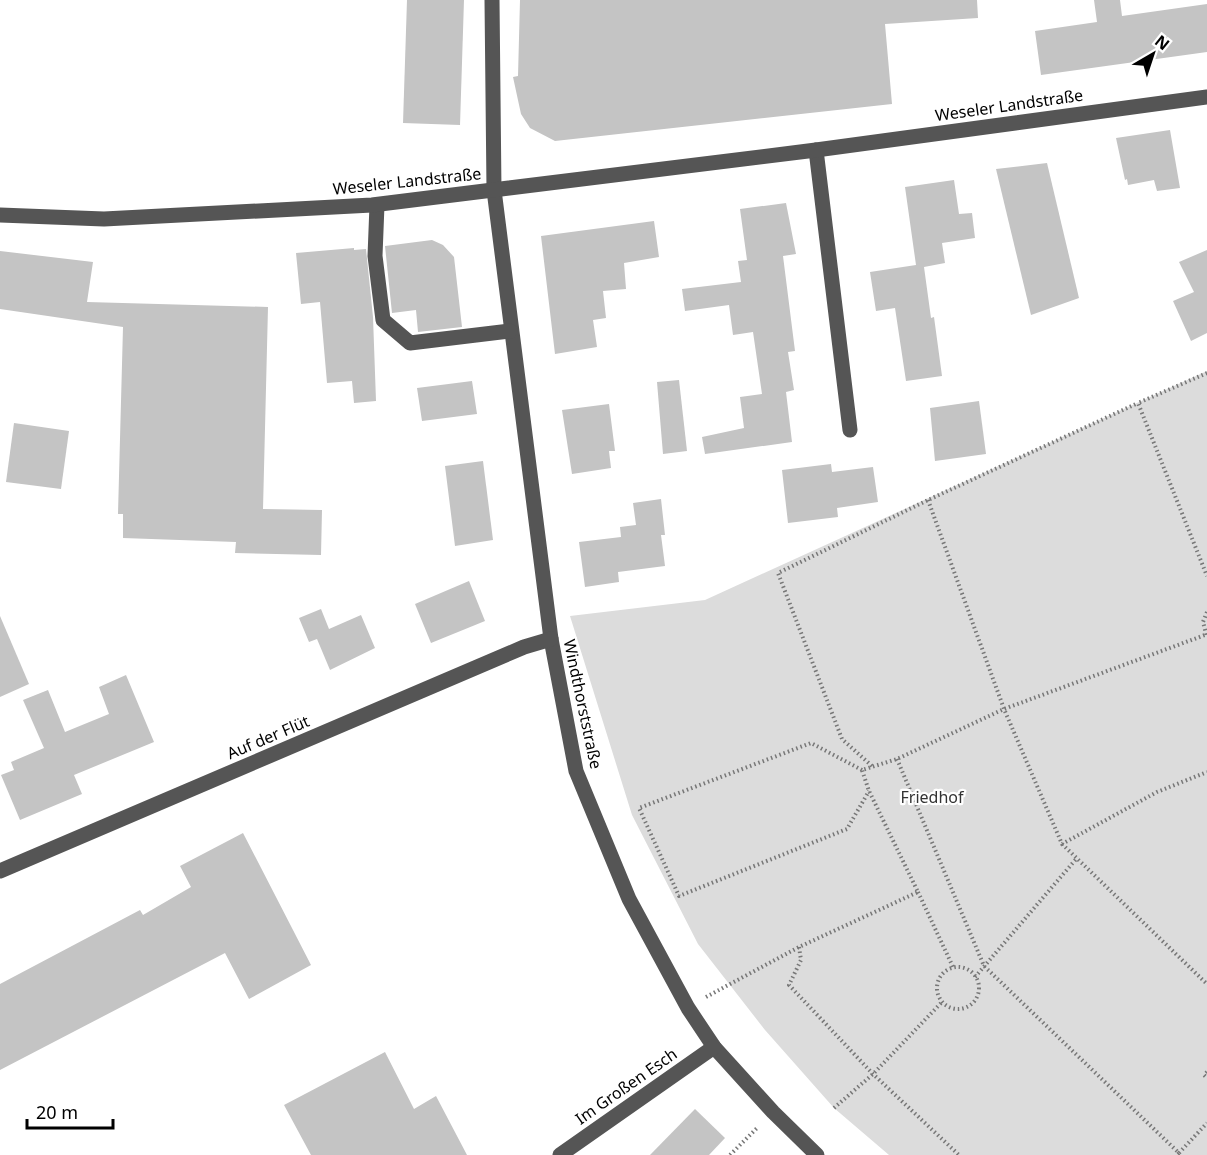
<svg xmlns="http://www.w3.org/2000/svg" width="1207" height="1155" font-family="'Noto Sans',sans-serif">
<rect width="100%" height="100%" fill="#fff"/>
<path fill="#dcdcdc" d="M1207,371V1155H889L834,1108L765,1030L698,944L632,815L570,616L705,600Z"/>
<g fill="#c4c4c4">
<path d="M407,0H464L460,125L403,123Z"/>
<path d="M520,0H977L978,18L885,24L892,104L555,141L530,128L521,114L513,77L518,76Z"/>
<path d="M1094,0H1120L1122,16L1207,4V52L1041,75L1035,31L1097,22Z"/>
<path d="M1170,130L1180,188L1157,191L1154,180L1128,185L1127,179L1125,180L1116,138Z"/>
<path d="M1047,163L1079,298L1031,315L996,169Z"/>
<path d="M954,180L959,214L972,213L975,238L942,243L945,263L924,267L931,318L934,317L942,376L906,381L895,308L876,311L870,272L916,265L905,187Z"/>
<path d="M786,203L796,254L783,256L795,351L788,352L794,390L786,392L792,442L705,454L702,437L744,428L740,397L762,394L753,332L733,335L729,305L685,311L682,289L741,282L738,261L747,260L740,209Z"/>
<path d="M654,221L659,257L624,263L626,289L603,291L606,318L593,320L597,347L555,354L541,236Z"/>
<path d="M432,240L443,245L454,257L462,327L418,332L416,310L392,313L385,246Z"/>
<path d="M354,248V250L366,249L373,317L376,401L354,403L352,381L327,383L320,302L301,304L296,253Z"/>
<path d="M1207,250V333L1191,341L1173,301L1194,292L1179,262Z"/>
<path d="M0,251L93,262L87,302L268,307L263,509L322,510L321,555L235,553L236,542L123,538V514H118L123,327L0,309Z"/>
<path d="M679,380L687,451L663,454L657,382Z"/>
<path d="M472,381L477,414L422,421L417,388Z"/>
<path d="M979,401L986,454L935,461L930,408Z"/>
<path d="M609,404L615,451H609L611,468L572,474L562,410Z"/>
<path d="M14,423L69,431L61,489L6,482Z"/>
<path d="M483,461L493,540L455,546L445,466Z"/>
<path d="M831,464L832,472L873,467L878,502L837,508L838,517L788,523L782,470Z"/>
<path d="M661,499L665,535H661L665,566L618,572L619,582L585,587L579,542L621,537L620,527L636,525L633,503Z"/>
<path d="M469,581L485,621L431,643L415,604Z"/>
<path d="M321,609L329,629L361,615L375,648L330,670L317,639L309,642L299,618Z"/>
<path d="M0,616L29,684L0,697Z"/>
<path d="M126,675L154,742L74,775L82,794L20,820L1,775L14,770L11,762L44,748L23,700L48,690L65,732L109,714L99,687Z"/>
<path d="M243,833L311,965L249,999L225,953L0,1070V984L140,910L143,915L191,887L180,866Z"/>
<path d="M385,1052L414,1109L436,1096L467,1155H311L284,1105Z"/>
<path d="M695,1109L725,1138L709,1155H650Z"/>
</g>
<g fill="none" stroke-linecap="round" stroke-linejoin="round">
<g stroke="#777" stroke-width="4" stroke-dasharray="1.5 3" stroke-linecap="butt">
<path d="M1207,373L1138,403L1207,576"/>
<path d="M928,500L1004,709L1062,844L1157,792L1207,772"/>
<path d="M1207,612L1203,622L1207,637"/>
<path d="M897,759L984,966L1179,1153L1177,1155"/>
<path d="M872,766L842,739L778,573L928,500L1138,403"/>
<path d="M862,770L811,743L639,808L679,896L847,829L869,791"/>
<path d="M1062,844L1207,984"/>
<path d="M918,892L953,967"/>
<path d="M799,947L801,960L789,985L873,1074L959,1155"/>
<circle cx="958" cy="988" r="21"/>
<path d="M975,977L1077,858"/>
<path d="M706,997L799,947L918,892L869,791L862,770L897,759L1004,709L1205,635"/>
<path d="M1207,1072L1204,1075L1207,1078"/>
<path d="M834,1108L873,1074L942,1002"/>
<path d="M1179,1153L1207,1123"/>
<path d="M730,1155L758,1127"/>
</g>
<g stroke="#555" stroke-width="15">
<path d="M492,0L494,190L551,639L576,771L629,899L688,1008L714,1047L773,1112L817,1155"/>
<path d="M816,150L850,430"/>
<path d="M377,205L375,256L383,320L410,343L510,331"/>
<path d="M0,215L104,219L372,205L816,150L1207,97"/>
<path d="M0,871L524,647L551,639"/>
<path d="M560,1155L714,1047"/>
</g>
</g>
<g text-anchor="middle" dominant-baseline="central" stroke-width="4.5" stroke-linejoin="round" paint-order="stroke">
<g font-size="16" fill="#000" stroke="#fff">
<text transform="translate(1009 105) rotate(-8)">Weseler Landstraße</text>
<text transform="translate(407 181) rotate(-6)">Weseler Landstraße</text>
<text transform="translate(583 704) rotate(78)">Windthorststraße</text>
<text transform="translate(268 737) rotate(-23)">Auf der Flüt</text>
<text transform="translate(626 1086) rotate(-35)">Im Großen Esch</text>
</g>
<g font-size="16" fill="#333" stroke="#fff">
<text x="932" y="797">Friedhof</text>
</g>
</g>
<g transform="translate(1153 54) rotate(39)" stroke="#ffffff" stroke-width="4.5" paint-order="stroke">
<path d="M0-4.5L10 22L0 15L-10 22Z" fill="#000000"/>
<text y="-9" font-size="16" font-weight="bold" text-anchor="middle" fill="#000000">N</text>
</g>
<path d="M27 1119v9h86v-9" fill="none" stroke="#000000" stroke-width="3"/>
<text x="36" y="1119" font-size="18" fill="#000000" stroke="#ffffff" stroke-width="4.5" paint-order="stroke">20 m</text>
</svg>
